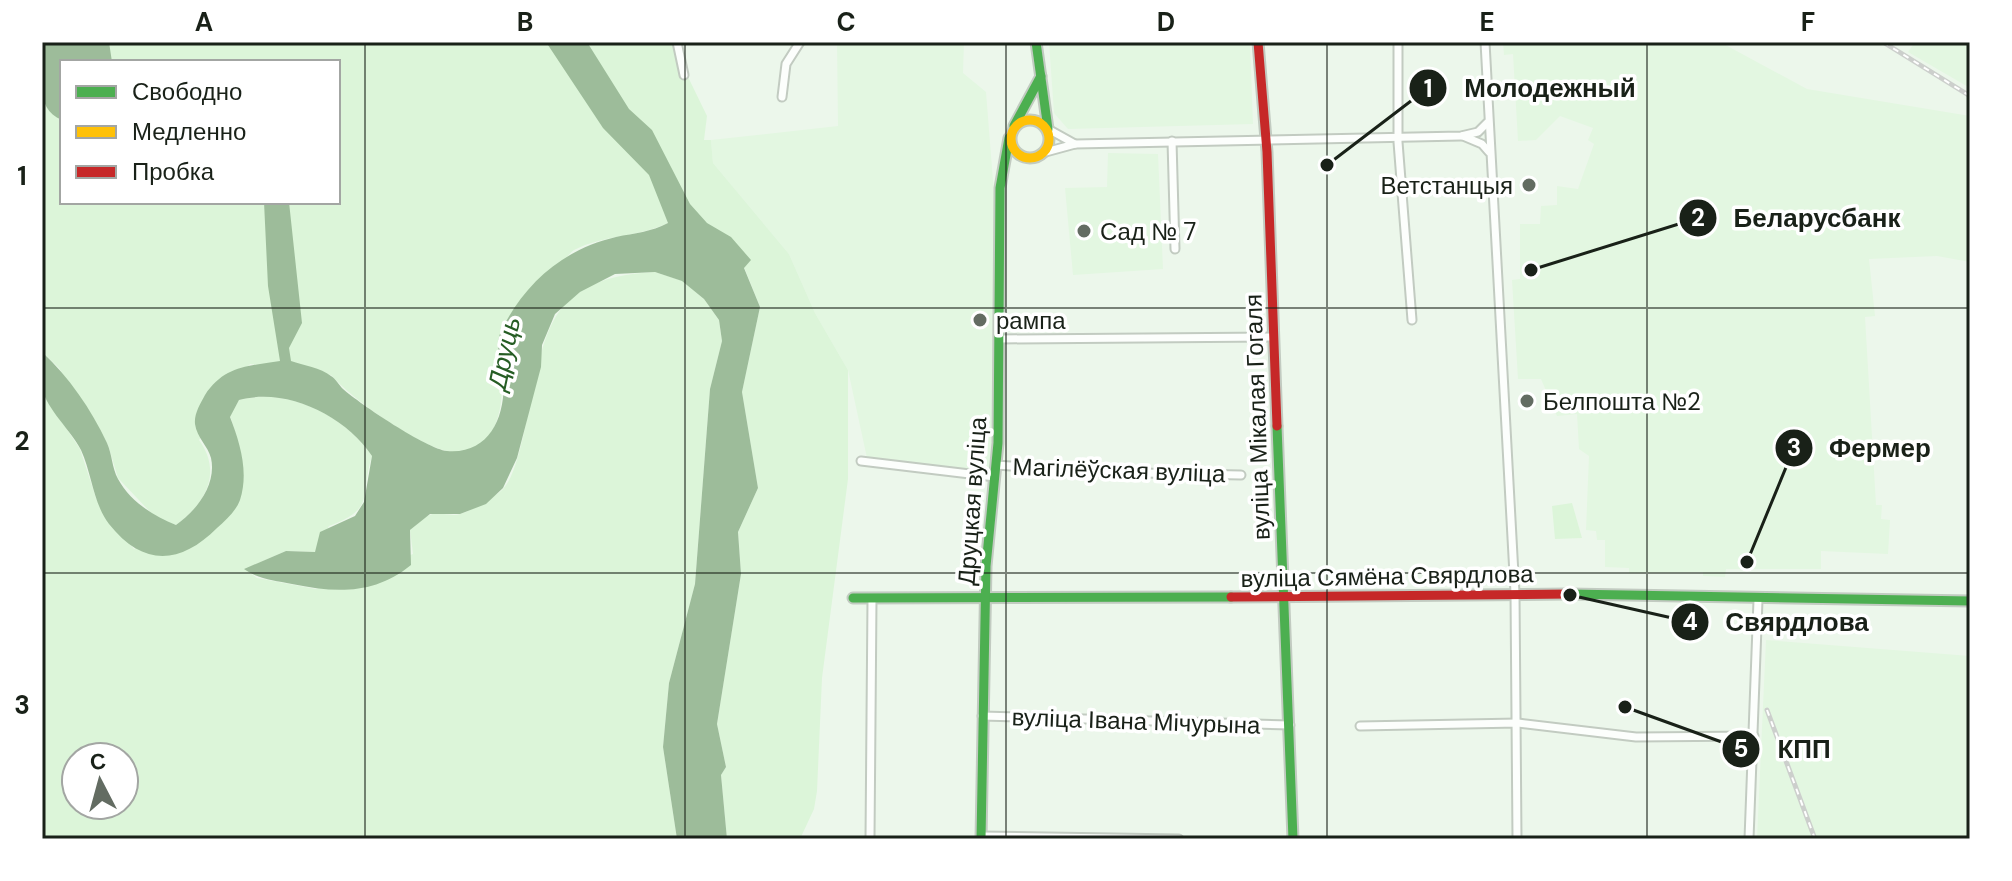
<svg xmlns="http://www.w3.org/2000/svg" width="2012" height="881" font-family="'DM Sans',sans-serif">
<rect width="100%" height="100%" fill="#ecf7eb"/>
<g fill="#e3f7e1">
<path d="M837,42H964L963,73L986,92L995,206L993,426L990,468L984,472L867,458L848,370L815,313L789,254L713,163L711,140L838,126Z"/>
<path d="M1049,42H1250L1253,124L1068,129L1054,113Z"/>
<path d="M1503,42H1720L1807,89L1970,116V262L1937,256L1869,259L1875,316L1865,317L1876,505H1882L1881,519L1890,520L1888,554L1821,551V569H1726L1725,577L1703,576V572L1629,573V568L1605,567V540H1597L1596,531L1586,530L1589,456L1579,449L1577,414L1557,416L1541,379H1518L1512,280L1520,279V224H1540L1541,206L1557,205V186L1578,189L1594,144L1588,140L1593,128L1560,116L1536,140L1518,141L1513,54L1504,55Z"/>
<path d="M1915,42H1970V88L1908,52Z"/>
<path d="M1108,153L1158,154L1163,269L1073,275L1065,188L1107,187Z"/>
<path d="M1766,640L1970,656V839H1757Z"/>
</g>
<g fill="#dcf5d9" fill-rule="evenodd">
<path d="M42,42H671L707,116L704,140H711L713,163L789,254L815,313L848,370V479L822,678L817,791L814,809L800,839H727L721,775L726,767L717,724L741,574L738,532L758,488L742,392L760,307L744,267L668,223C639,237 603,235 574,250C565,255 507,340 497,355C509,393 501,465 443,450C413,442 352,399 331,375L250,364L199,440C223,473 205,504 176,525L155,517L118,478L108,445L59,368L42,352ZM62,62H338V202H62Z"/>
<path d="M655,272L683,281L704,299L719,320L722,341L710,389L695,584L669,683L663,747L677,839H42V391L80,449L96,498L134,549L239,502C244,471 241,446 230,416L239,400C288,387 345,416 372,456C359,497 377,508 329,526L315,552L286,551L245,569L257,578L316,589L413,554L410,530C416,526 423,517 430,515C439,511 451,517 460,514C471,511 495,497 503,489C514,477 519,452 523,437C546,344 536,278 655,272ZM76,757H124V805H76Z"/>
<path d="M1572,503L1582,538L1555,539L1552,506Z"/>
</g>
<g fill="#9dbc9a">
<path d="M42,42H109L112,62H62V120C33,109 42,69 42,42Z"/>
<path d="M546,42H587L629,109L652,130L690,204L707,223L731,237L751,260L744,268L760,307L742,392L758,488L738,532L741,574L717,724L726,767L721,775L727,839H677L663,747L669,683L695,584L710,389L722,341L719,320L704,299L682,281L655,272L615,274L580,292L555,314L542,345L541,367L517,458L503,488L486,504L460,514H430L410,530L411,565C374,595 336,593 292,584C274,580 260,580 244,569L286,551L315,552L320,532L355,516L364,502L372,456C345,416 287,387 239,400L230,417C240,443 249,472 240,500C236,511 226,520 217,528C180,565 143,567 109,524C93,503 92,474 81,450C71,430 47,410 42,388C40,377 42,363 42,352C69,377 91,409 107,443C112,454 112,468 118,479C130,501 153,516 176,525C196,511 217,485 211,458C208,446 197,438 195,424C194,414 200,404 205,395C224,366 248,366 280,361L268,286L264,202H289L302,323L289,348L291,361C303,365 321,368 331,376C336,379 339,385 343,389C360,404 427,449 447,451C491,455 507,413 503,376C502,359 493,347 502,329C526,282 564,249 616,237C635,233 651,232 668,223L649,175L603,128Z"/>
</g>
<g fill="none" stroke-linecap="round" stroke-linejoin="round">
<g stroke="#c2cbc1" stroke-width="11">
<g id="street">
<path d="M677,42L684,75"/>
<path d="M1398,42V142L1412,320"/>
<path d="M1485,42L1515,593L1517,839"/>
<path d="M782,97L786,64L800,42"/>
<path d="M1048,129L1075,144"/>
<path d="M1463,136L1482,144L1489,152"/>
<path d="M1172,141L1175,249"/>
<path d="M1042,153L1075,144L1461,136L1478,132L1487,123"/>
<path d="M1000,339L1274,337"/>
<path d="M861,461L995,477"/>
<path d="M996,465L1094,472L1241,475"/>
<path d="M982,716L1290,725"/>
<path d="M1360,726L1518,723L1636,737L1754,736"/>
<path d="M981,836L1179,839"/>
<path d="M870,839L872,599"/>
<path d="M1749,839L1758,600"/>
</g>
</g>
<g stroke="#c2cbc1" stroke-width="13">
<g id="fast">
<path d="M1036,42L1048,129"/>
<path d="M1014,126L1041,76"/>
<path d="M1277,426L1293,839"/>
<path d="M1569,594L1970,601"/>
<path d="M853,598L1231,597"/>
<path d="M981,839L986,566L998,443L1000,188L1009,138"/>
</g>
</g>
<g stroke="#c2cbc1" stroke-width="13">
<circle id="slow" cx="1030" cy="139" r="19"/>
</g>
<g stroke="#c2cbc1" stroke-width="13">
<g id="jam">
<path d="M1258,42L1267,152L1277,426"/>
<path d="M1231,597L1569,594"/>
</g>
</g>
<use href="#street" stroke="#fcfefc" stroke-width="7"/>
<use href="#fast" stroke="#4caf50" stroke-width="9"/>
<use href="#slow" stroke="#ffc107" stroke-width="9"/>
<use href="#jam" stroke="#c62828" stroke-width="9"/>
<g stroke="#cccfcc" stroke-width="5">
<g id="rail">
<path d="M1883,42L1970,96"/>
<path d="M1767,710L1815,839"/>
</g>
</g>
<use href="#rail" stroke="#fff" stroke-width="2" stroke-dasharray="6" stroke-linecap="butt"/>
</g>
<path fill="none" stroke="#192118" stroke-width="2" stroke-opacity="0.55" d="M365,42V839M685,42V839M1006,42V839M1327,42V839M1647,42V839M42,308H1970M42,573H1970"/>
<g fill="#636c62" stroke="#fff" stroke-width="3">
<circle cx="1529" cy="185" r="8"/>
<circle cx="1084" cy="231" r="8"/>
<circle cx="980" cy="320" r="8"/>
<circle cx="1527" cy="401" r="8"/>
</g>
<g text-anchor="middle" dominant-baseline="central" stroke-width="7" stroke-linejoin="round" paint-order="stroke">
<g font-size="24" fill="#192118" stroke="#fff" text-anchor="start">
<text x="1513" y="185" text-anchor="end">Ветстанцыя</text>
<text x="1100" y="231">Сад № 7</text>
<text x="996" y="320">рампа</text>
<text x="1543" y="401">Белпошта №2</text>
</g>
<g font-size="24" fill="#192118" stroke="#fff">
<text transform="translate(1257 417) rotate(-92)">вуліца Мікалая Гогаля</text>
<text transform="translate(1119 470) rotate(2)">Магілёўская вуліца</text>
<text transform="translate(972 501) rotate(-86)">Друцкая вуліца</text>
<text transform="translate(1387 576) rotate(-1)">вуліца Сямёна Свярдлова</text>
<text transform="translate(1136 721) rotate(2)">вуліца Івана Мічурына</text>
</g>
<g font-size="26" font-style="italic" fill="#265d24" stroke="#fff">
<text transform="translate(504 353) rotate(-78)">Друць</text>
</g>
</g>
<path fill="none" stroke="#192118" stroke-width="3" d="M1327 165L1428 88M1531 270L1698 218M1747 562L1794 448M1570 595L1690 622M1625 707L1741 749"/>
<g fill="#192118" stroke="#fff" stroke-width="3">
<circle cx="1327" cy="165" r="8"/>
<circle cx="1531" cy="270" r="8"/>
<circle cx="1747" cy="562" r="8"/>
<circle cx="1570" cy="595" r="8"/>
<circle cx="1625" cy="707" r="8"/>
<circle cx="1428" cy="88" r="20"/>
<circle cx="1698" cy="218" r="20"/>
<circle cx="1794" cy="448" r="20"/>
<circle cx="1690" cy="622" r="20"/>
<circle cx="1741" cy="749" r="20"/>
</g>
<g font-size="24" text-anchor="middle" font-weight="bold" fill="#fff">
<text x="1428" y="97">1</text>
<text x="1698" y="226">2</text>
<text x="1794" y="456">3</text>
<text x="1690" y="630">4</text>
<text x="1741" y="757">5</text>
</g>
<g font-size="26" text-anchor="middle" font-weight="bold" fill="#192118" stroke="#fff" stroke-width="7" stroke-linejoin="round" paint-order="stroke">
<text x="1550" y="97">Молодежный</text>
<text x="1817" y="227">Беларусбанк</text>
<text x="1880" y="457">Фермер</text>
<text x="1797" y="631">Свярдлова</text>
<text x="1804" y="758">КПП</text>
</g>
<rect width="2012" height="881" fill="none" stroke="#ffffff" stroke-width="88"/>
<rect x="60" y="60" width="280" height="144" fill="#ffffff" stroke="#a3a6a3" stroke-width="2"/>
<rect x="76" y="86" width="40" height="12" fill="#4caf50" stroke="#a3a6a3" stroke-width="2"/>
<text x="132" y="100" font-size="24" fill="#192118">Свободно</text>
<rect x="76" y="126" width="40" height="12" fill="#ffc107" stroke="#a3a6a3" stroke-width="2"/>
<text x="132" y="140" font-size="24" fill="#192118">Медленно</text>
<rect x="76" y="166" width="40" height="12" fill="#c62828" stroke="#a3a6a3" stroke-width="2"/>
<text x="132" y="180" font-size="24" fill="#192118">Пробка</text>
<g transform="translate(100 781) rotate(354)"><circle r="38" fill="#ffffff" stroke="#a3a6a3" stroke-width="2"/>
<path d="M0-6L14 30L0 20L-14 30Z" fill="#636c62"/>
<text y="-12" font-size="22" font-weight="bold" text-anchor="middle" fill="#192118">С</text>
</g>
<rect x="44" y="44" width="1924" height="793" fill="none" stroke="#192118" stroke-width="3"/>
<g font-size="26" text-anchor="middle" font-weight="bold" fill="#192118">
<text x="204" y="31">A</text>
<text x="525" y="31">B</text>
<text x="846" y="31">C</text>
<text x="1166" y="31">D</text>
<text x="1487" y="31">E</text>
<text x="1808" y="31">F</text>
<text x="22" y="185">1</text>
<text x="22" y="450">2</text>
<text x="22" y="714">3</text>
</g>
</svg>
